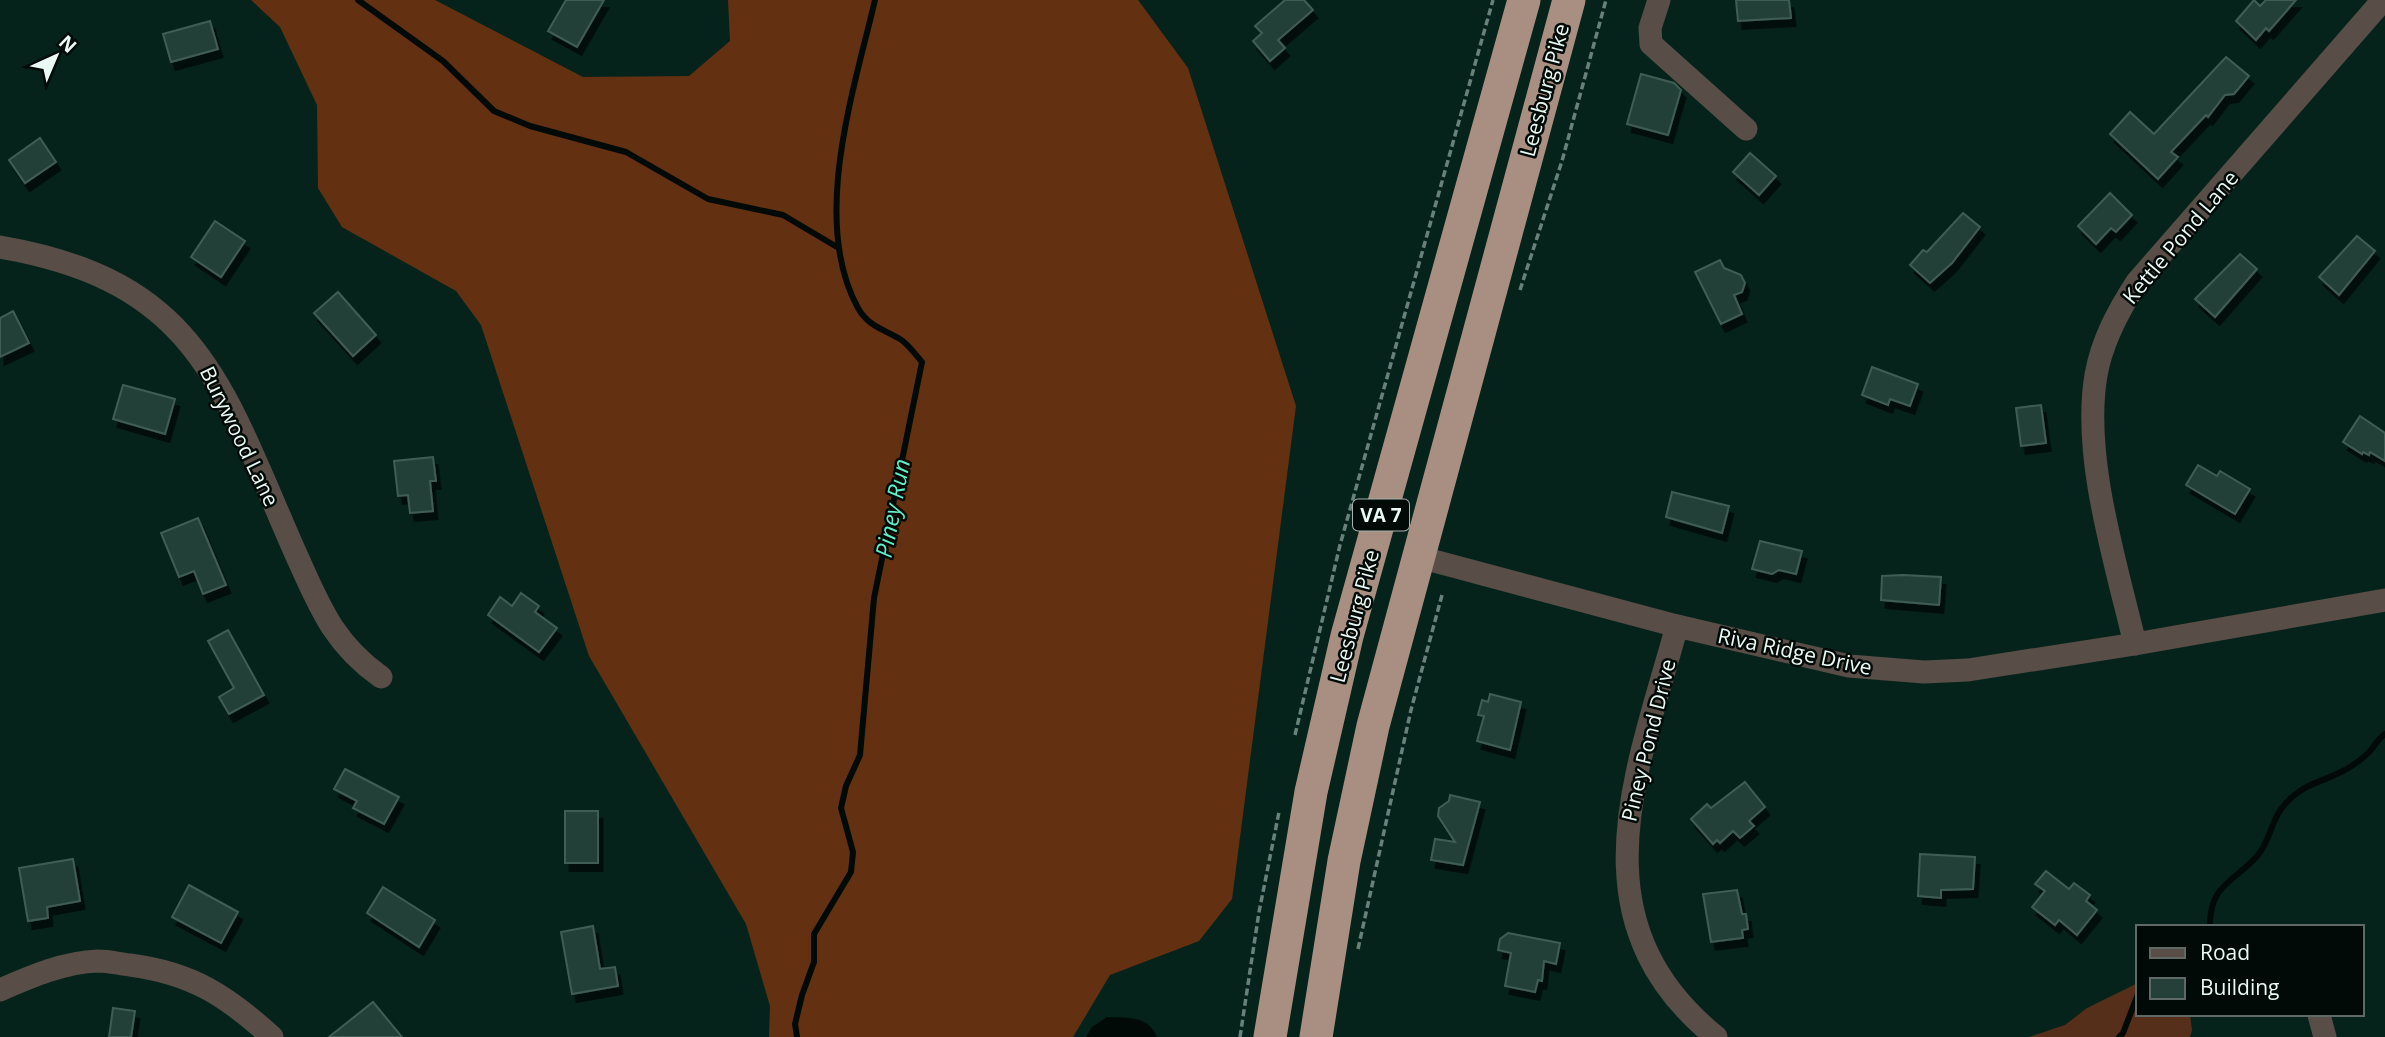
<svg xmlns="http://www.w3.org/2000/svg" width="2385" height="1037" font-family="'Open Sans',sans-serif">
<defs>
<filter id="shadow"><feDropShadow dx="4.5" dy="8" stdDeviation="0" flood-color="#0009"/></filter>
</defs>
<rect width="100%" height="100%" fill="#06231b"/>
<path fill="#562f1a" d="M2138,983V1014H2190L2192,1030L2190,1037H2029L2065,1025L2087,1008Z"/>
<path fill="#633112" d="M251,0H435L583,77L689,76L730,41L728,0H1138L1188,68L1296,406L1232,899L1199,941L1110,975L1073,1037H769L770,1006L746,924L589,656L481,325L456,291L342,227L318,188L317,105L280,27Z"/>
<path fill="#010a07" d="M1107,1017C1128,1018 1148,1015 1157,1037H1086L1092,1027Z"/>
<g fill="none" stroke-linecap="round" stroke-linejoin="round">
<g stroke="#010a07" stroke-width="6">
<path d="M358,0L443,61L494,111L530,126L626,152L708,199L783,215L837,247"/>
<path d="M2210,927C2209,884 2235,882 2258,855C2271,839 2271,819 2285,804C2303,784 2319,783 2341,772C2349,768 2360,761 2367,754C2374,748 2377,739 2385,734"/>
<path d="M797,1037L795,1024L802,995L814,962V934L851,872L853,852L841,808L846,786L860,755L874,598L922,362C915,354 908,344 900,339C883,329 868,326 858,308C810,221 854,90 875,0"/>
<path d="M2119,1037L2123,1033L2138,994"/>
</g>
</g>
<g fill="#244038" stroke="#405d54" stroke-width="2" filter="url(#shadow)">
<path d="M566,0H604L577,47L548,31Z"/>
<path d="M1285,0H1304L1313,10L1278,40L1285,48L1270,61L1253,41L1262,33L1255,26Z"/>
<path d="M1736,0H1789L1791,18L1738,21Z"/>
<path d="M2254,0L2260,6L2266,0H2296L2269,31L2266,28L2256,40L2236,21Z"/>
<path d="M210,21L218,49L171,62L163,34Z"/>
<path d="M2226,57L2249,76L2234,94L2225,95L2208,117L2206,115L2171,152L2178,157L2158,179L2110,134L2130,112L2154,134Z"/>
<path d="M1641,74L1674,83L1681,90L1668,135L1627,124Z"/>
<path d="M40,138L56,162L25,183L9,160Z"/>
<path d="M1750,153L1776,176L1759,195L1733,172Z"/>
<path d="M2110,193L2132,215L2116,232L2111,228L2096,244L2078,226Z"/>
<path d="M1963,213L1980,227L1952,263L1930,283L1910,265L1923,250L1927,252Z"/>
<path d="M215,221L245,241L221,277L191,257Z"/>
<path d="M2357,236L2375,251L2339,295L2319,277Z"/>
<path d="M2240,254L2257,269L2215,317L2195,299Z"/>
<path d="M1720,260L1724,268L1741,275L1745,283L1742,292L1734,295L1742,314L1721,324L1695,272Z"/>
<path d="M338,292L376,335L353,356L314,313Z"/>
<path d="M13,311L29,343L0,357V318Z"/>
<path d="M1872,367L1918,384L1910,406L1890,399L1888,405L1862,395Z"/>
<path d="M123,385L175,399L165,434L113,419Z"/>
<path d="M2041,405L2046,443L2021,446L2016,408Z"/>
<path d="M2360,416L2385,433V461L2370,452L2369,455L2363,452L2362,454L2343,442Z"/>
<path d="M433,457L436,481H430L433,511L410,513L408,495L398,496L394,461Z"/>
<path d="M2198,465L2217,476L2220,471L2250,489L2235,514L2186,485Z"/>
<path d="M1672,492L1729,506L1722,533L1666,517Z"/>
<path d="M198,518L226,585L203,594L194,571L179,577L161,533Z"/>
<path d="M1760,541L1802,551L1796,574L1779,570L1772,574L1752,569Z"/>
<path d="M1903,575L1941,577L1939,605L1881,600L1882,576Z"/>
<path d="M521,593L539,606L535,612L557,628L539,652L488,615L500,597L512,606Z"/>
<path d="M228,630L264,695L229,714L219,697L234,688L208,641Z"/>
<path d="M1490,694L1521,702L1510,750L1477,741L1484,716L1478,715L1482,700L1488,702Z"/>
<path d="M345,769L399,797L384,824L353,808L357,801L334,789Z"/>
<path d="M1745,782L1765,807L1749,821L1754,826L1740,838L1733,831L1720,843L1717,840L1713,844L1691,819L1707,804L1711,808Z"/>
<path d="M1450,795L1480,802L1463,865L1431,860L1435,839L1455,842L1438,816L1439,808L1449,801Z"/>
<rect x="565" y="811" width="33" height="52"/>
<path d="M1920,854L1975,857L1973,889L1941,890V898L1918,896Z"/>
<path d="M73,859L80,901L47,907L48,918L28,921L19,868Z"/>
<path d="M2046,871L2069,889L2074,883L2090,895L2086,901L2097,910L2077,935L2059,920L2055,925L2032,907L2045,891L2035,884Z"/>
<path d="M189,885L238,912L221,943L172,917Z"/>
<path d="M383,887L435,920L419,947L367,913Z"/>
<path d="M1737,890L1742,914H1746L1748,929L1742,930L1743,938L1711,942L1703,894Z"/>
<path d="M593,926L600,969L615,967L618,986L572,994L561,932Z"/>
<path d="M1508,933L1560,943L1556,964L1544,961L1542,981L1538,980L1535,992L1505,986L1511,953L1498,950L1500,939Z"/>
<path d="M373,1002L402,1037H329Z"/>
<path d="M113,1008L135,1011L131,1037H109Z"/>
</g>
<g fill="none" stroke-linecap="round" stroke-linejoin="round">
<g stroke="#698179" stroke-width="3.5" stroke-dasharray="7 3.5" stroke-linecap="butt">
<path d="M1520,290L1562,161L1606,0"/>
<path d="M1295,735L1340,545L1493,0"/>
<path d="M1358,949L1411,710L1442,595"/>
<path d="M1240,1037L1259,912L1279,812"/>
</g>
<g stroke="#584d47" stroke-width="23">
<path d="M1659,0L1650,28L1651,44L1746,129"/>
<path d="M0,247C199,281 222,387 295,552C319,605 332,642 381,677"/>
<path d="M1419,557L1677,626L1849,666L1924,672L1968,670L2135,644L2385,600"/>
<path d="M1677,626C1637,772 1572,921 1716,1037"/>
<path d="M2135,644C2116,563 2082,457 2096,375C2102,341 2118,311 2137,282L2383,0"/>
<path d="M0,990C30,977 64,962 98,961C109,961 120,964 130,965C192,973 227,996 272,1037"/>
<path d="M2319,1015L2325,1037"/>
</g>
<g stroke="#a98f81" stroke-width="33">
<path d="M1270,1037L1311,792L1347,636L1524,0"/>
<path d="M1316,1037L1344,861L1373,726L1569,0"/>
</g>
</g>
<g text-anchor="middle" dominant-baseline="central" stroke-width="5" stroke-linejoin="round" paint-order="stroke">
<rect fill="#020a07" stroke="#a4b1ac" stroke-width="2" x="1353" y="499.5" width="56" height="31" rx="5"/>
<g font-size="19" font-weight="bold" fill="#e9f9f3">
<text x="1381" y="515">VA 7</text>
</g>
<g font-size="21" fill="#e9f9f3" stroke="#020a07">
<text transform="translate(1544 90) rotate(-75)">Leesburg Pike</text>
<text transform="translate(2180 237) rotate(-50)">Kettle Pond Lane</text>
<text transform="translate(240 436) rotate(64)">Burywood Lane</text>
<text transform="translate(1354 616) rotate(-75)">Leesburg Pike</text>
<text transform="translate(1795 651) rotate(12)">Riva Ridge Drive</text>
<text transform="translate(1648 740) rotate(-76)">Piney Pond Drive</text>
</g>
<g font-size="23" font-style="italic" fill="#60efc8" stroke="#020a07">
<text transform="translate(892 508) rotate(-79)">Piney Run</text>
</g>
</g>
<rect x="2136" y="925" width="228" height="91" fill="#020a07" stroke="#5e6a65" stroke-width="2"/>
<rect x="2150" y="948" width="35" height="10" fill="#584d47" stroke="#5e6a65" stroke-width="2"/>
<text x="2200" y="960" font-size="21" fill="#e9f9f3">Road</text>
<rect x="2150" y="978" width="35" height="21" fill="#244038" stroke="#5e6a65" stroke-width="2"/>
<text x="2200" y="995" font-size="21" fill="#e9f9f3">Building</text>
<g transform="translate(56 56) rotate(44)" stroke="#020a07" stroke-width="5" paint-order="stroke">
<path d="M0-5L12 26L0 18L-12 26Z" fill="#e9f9f3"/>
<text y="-10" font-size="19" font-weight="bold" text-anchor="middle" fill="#e9f9f3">N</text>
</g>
</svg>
